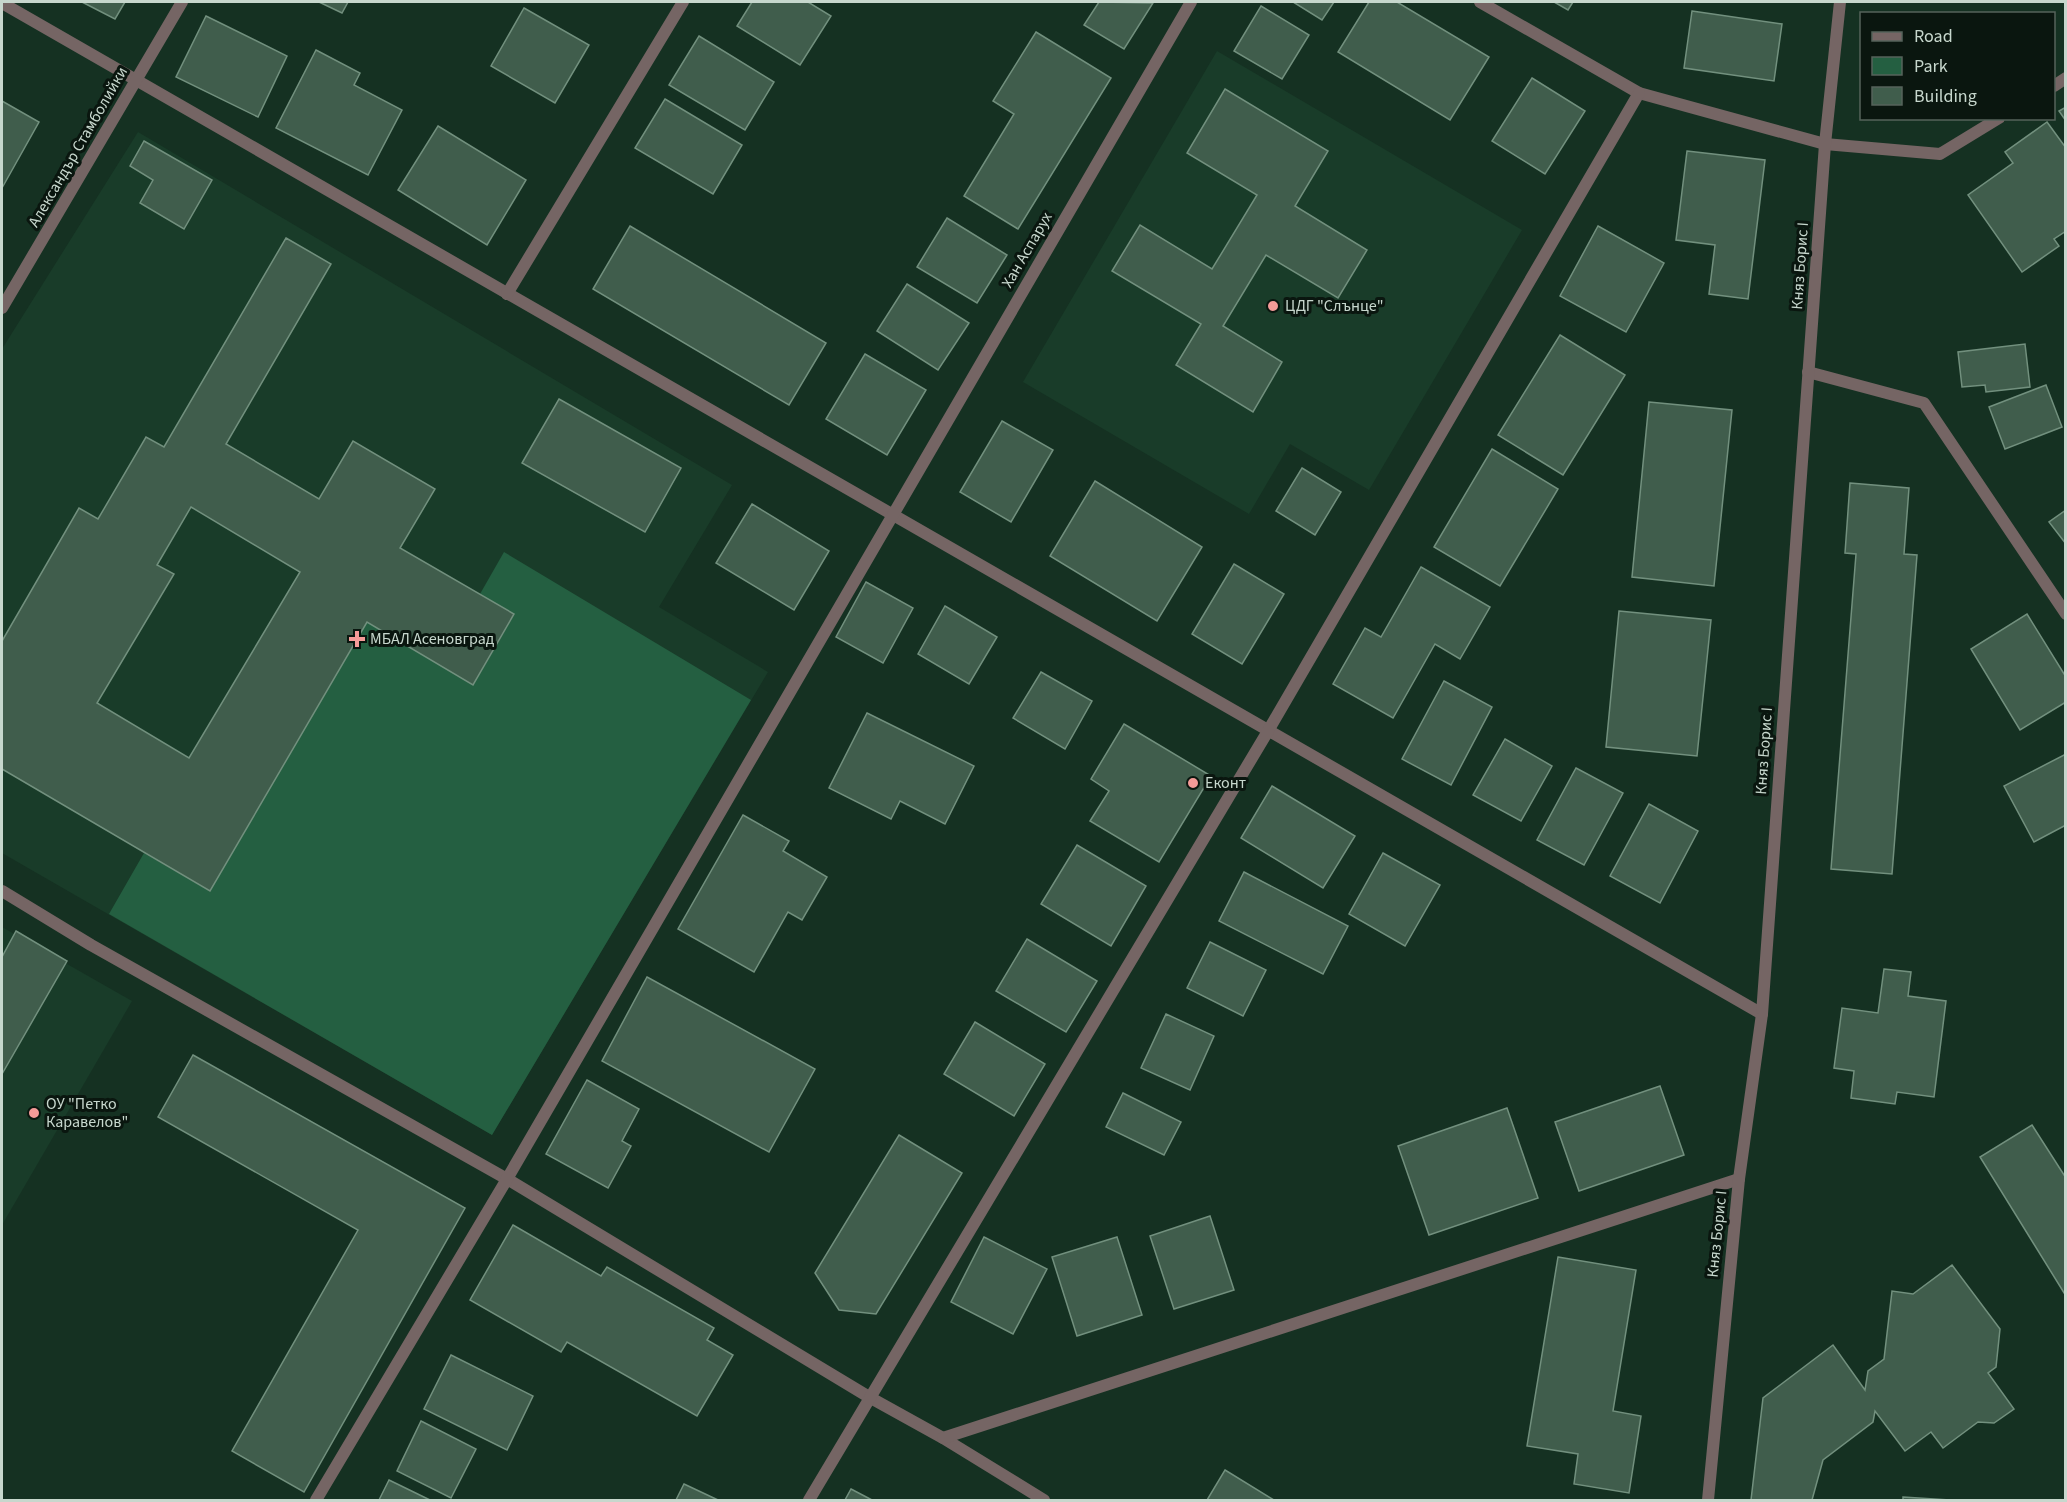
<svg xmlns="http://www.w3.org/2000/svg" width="2067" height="1502" font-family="'Source Sans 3',sans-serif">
<rect width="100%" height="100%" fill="#153122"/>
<g fill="#193c29">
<path d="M1217,51L1522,230L1369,490L1290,444L1249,514L1023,382Z"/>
<path d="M138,132L732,485L659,607L768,672L492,1135L2,853V349Z"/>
<path d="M2,927L132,1001L2,1225Z"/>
</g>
<path fill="#245f41" d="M504,552L751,700L492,1135L109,914L144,853L210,891L367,622L474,684L514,615L480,594Z"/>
<g fill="#405d4c" stroke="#72907e" stroke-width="1.5" fill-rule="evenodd">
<path d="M82,2H125L115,19Z"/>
<path d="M319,2H348L342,13Z"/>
<path d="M752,2H808L831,16L800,65L737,26Z"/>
<path d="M1099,2L1153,3L1124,49L1084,25Z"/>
<path d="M1293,2H1334L1322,20Z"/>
<path d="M1369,2H1397L1489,57L1450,120L1338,52Z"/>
<path d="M1554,2H1573L1568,10Z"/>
<path d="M1261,6L1309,35L1282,79L1234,51Z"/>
<path d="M524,8L589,45L555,103L491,66Z"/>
<path d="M1692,11L1782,24L1774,81L1684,68Z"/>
<path d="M206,16L287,56L258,117L176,77Z"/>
<path d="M1036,32L1111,78L1018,229L964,196L1014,114L993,101Z"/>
<path d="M699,36L774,82L745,130L669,85Z"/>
<path d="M316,50L360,73L354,85L402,110L368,175L276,128Z"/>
<path d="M1532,78L1585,111L1545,174L1492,141Z"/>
<path d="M1225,89L1328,151L1295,206L1367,250L1338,298L1266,255L1223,326L1282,362L1253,412L1176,365L1201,324L1112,271L1140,225L1212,269L1257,195L1187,153Z"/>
<path d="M665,99L742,145L713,194L635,148Z"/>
<path d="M2,101L39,122L2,188Z"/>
<path d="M2066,107V121L2059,111Z"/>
<path d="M2047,122L2066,148V231L2054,239L2059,246L2022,272L1968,195L2013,163L2005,152Z"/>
<path d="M438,126L526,180L487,245L398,190Z"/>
<path d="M144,141L212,180L184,229L140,203L153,180L130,166Z"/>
<path d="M1687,151L1765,160L1748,299L1709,294L1715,245L1676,240Z"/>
<path d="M947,218L1007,255L977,303L917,267Z"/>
<path d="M630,226L826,343L789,405L593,289Z"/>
<path d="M1598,226L1664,263L1626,332L1560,296Z"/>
<path d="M286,238L331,264L226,444L319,499L353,441L435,489L400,548L514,614L473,685L367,622L210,891L2,769V641L79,508L98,519L146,437L164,447ZM191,507L300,572L189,758L97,703L174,574L157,565Z"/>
<path d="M907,284L969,323L938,370L877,331Z"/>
<path d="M1560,335L1625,375L1563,475L1498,435Z"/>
<path d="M2025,344L2030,387L1986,392L1985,385L1962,387L1958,352Z"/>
<path d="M865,354L926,390L887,455L826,419Z"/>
<path d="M2046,385L2062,427L2005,449L1989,407Z"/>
<path d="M559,399L681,468L645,532L522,463Z"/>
<path d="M1649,402L1732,410L1714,586L1632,577Z"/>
<path d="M1002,421L1053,450L1011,522L960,492Z"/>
<path d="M1492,449L1558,489L1500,586L1434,547Z"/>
<path d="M1302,468L1341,492L1315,535L1276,511Z"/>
<path d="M1095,481L1202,547L1157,621L1050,556Z"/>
<path d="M1850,483L1909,488L1904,554L1917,555L1892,874L1831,869L1856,554L1845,553Z"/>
<path d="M752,504L829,551L794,610L716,563Z"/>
<path d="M2066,510V544L2049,522Z"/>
<path d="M1234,564L1284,594L1242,664L1192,634Z"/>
<path d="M1421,567L1490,607L1460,659L1435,644L1393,718L1333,684L1365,628L1381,637Z"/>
<path d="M866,582L913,608L883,663L836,637Z"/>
<path d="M945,606L997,637L969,684L918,654Z"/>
<path d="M1619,611L1711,620L1697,756L1606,747Z"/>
<path d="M2027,614L2066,677V702L2020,730L1971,649Z"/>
<path d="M1041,672L1092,701L1065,749L1013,718Z"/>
<path d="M1444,681L1492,707L1451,785L1402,759Z"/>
<path d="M867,713L974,766L945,824L900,801L891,819L829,788Z"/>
<path d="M1124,724L1211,776L1159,862L1090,821L1109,791L1091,779Z"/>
<path d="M1505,739L1552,766L1521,821L1473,795Z"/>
<path d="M2066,754V825L2034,842L2004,786Z"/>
<path d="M1576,768L1623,793L1584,865L1537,840Z"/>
<path d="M1272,786L1355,836L1323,888L1241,838Z"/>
<path d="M1649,804L1698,831L1660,903L1610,876Z"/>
<path d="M743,815L789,841L783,851L827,877L802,920L788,912L754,972L678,929Z"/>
<path d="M1077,845L1146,886L1111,946L1041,904Z"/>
<path d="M1383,853L1440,885L1405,946L1349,914Z"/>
<path d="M1244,872L1348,926L1323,974L1219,921Z"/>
<path d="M16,931L67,961L2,1074V957Z"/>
<path d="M1027,939L1097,981L1066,1032L996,991Z"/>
<path d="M1210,942L1266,970L1243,1016L1187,988Z"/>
<path d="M1884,969L1911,972L1908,996L1946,1001L1934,1097L1897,1092L1895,1104L1851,1098L1854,1071L1834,1068L1842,1008L1878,1013Z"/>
<path d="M647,977L815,1069L769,1152L602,1061Z"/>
<path d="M1166,1014L1214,1036L1190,1090L1141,1068Z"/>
<path d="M975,1022L1045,1064L1014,1116L944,1074Z"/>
<path d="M193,1055L465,1208L304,1492L232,1451L358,1230L158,1117Z"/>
<path d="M587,1080L639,1109L622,1141L631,1146L608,1188L546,1154Z"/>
<path d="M1660,1086L1684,1155L1579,1191L1555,1122Z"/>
<path d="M1123,1093L1181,1122L1164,1155L1106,1127Z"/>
<path d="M1507,1108L1538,1198L1429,1235L1398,1146Z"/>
<path d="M2032,1125L2066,1178V1296L1980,1157Z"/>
<path d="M899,1135L962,1173L876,1314L839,1310L815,1273Z"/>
<path d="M1210,1216L1234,1290L1174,1309L1150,1236Z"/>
<path d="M513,1225L601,1276L607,1267L714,1328L707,1340L733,1355L697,1416L567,1342L561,1352L470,1300Z"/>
<path d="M984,1237L1047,1269L1013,1334L951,1302Z"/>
<path d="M1117,1237L1142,1315L1077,1336L1052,1257Z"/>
<path d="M1558,1257L1636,1270L1613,1411L1641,1416L1629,1493L1574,1484L1578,1454L1527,1446Z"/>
<path d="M1952,1265L2000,1329L1996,1367L1988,1373L2014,1409L1994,1423L1978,1422L1943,1448L1931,1432L1905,1451L1875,1411L1873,1422L1823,1460L1812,1500H1751L1763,1398L1833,1345L1865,1390L1868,1371L1884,1359L1892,1291L1913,1294Z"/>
<path d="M451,1355L533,1396L507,1450L424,1409Z"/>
<path d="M421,1421L476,1449L451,1498L397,1471Z"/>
<path d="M1225,1470L1274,1500H1207Z"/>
<path d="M389,1480L430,1500H379Z"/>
<path d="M684,1484L718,1500H676Z"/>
<path d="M851,1489L872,1500H845Z"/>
<path d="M1903,1497L1950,1500H1903Z"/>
</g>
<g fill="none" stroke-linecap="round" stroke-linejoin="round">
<g stroke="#756564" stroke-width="12">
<path d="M1480,2L1639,93L1825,144L1940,154L1999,118"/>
<path d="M2,3L1762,1014"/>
<path d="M2054,86L2066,78"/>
<path d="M507,294L683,2"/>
<path d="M2,308L182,2"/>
<path d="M1808,372L1924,403L2066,614"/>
<path d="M2,891L91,945L507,1179L869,1397L943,1438L1044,1500"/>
<path d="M943,1438L1739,1179"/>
<path d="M316,1500L507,1179L1191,2"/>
<path d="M809,1500L1268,731L1639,93"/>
<path d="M1708,1500L1739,1179L1762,1014L1825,144L1840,2"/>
</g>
</g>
<g fill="#f59b98" stroke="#0a160f" stroke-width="2">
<circle cx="1273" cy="306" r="6"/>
<path d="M354 630h6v6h6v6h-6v6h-6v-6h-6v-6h6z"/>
<circle cx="1193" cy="783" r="6"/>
<circle cx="34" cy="1113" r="6"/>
</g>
<g text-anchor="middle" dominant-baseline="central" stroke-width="6" stroke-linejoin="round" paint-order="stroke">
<g font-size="16" fill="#c7d7cd" stroke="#0a160f">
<text transform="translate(78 147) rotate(-60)">Александър Стамболийки</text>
<text transform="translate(1027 250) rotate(-60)">Хан Аспарух</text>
<text transform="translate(1800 266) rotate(-86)">Княз Борис I</text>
<text transform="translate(1764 751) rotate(-86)">Княз Борис I</text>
<text transform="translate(1717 1234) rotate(-84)">Княз Борис I</text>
</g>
<g font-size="16" fill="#c7d7cd" stroke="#0a160f" text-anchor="start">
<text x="1285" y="306">ЦДГ "Слънце"</text>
<text x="370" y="639">МБАЛ Асеновград</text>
<text x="1205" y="783">Еконт</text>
<text x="46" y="1104">ОУ "Петко<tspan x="46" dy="18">Каравелов"</tspan></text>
</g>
</g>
<rect width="2067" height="1502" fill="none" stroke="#c7d7cd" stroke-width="6"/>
<rect x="1860" y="12" width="195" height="108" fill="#0a160f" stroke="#56635b" stroke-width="1.5"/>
<rect x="1872" y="32" width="30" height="9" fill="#756564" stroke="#56635b" stroke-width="1.5"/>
<text x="1914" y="42" font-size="18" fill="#c7d7cd">Road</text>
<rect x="1872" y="57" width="30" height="18" fill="#245f41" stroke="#56635b" stroke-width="1.5"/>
<text x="1914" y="72" font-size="18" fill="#c7d7cd">Park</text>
<rect x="1872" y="87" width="30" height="18" fill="#405d4c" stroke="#56635b" stroke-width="1.5"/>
<text x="1914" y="102" font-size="18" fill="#c7d7cd">Building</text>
</svg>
